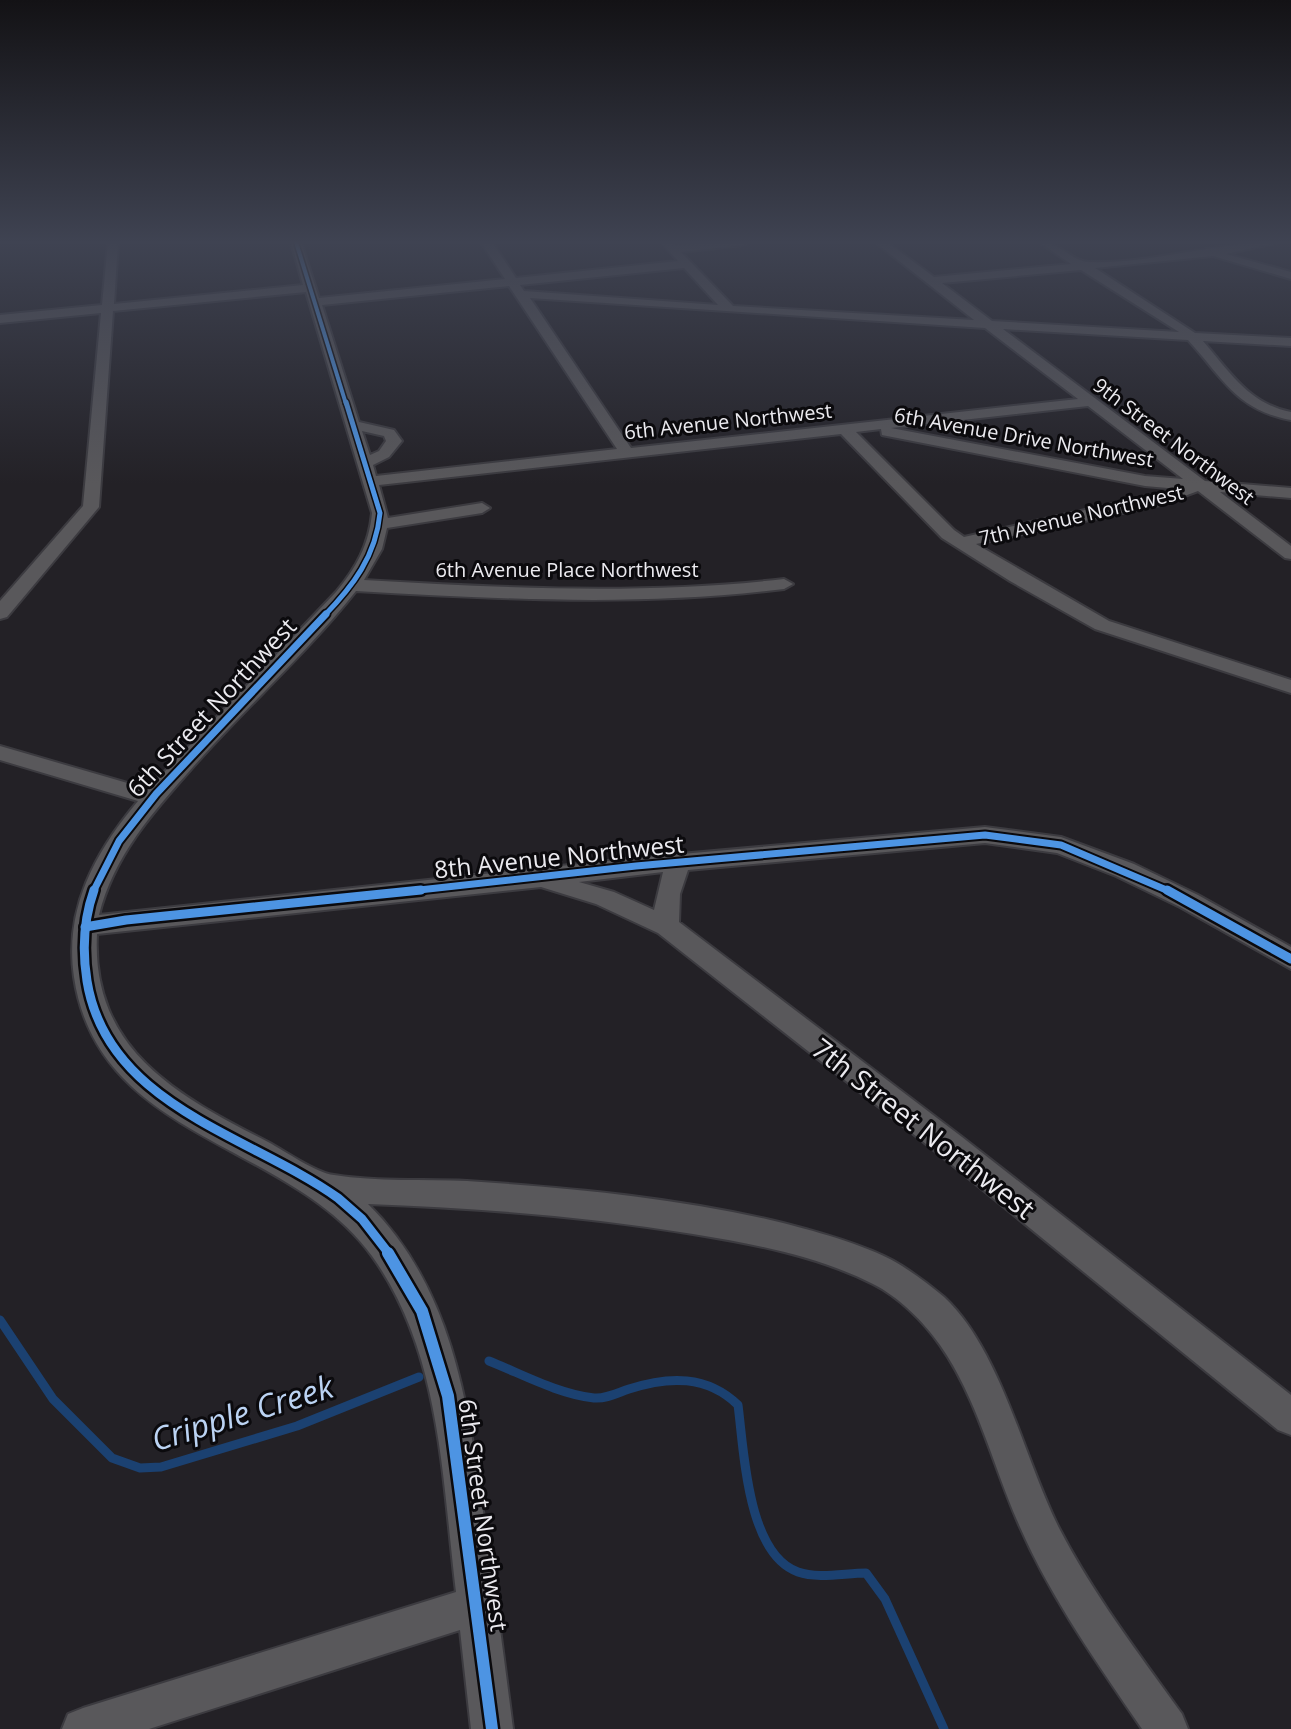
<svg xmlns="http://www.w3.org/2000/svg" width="1291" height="1729" font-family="'Open Sans',sans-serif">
<rect width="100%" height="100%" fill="#232126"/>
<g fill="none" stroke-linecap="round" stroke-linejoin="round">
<g stroke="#1b4171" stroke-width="9">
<path d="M0,1320L53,1399L112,1458L140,1468L161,1467L297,1426L419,1377"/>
<path d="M489,1361C522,1374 558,1394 594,1398C607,1399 617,1393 629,1389C669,1376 707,1375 738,1405C744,1450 747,1554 798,1572C818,1579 845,1573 866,1573L885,1599L944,1729"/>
</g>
<g stroke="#3c3b40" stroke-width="4">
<path id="minor" d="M108,242H118L114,304L303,285L291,242H301L319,298L505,279L481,242H492L516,278L678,261L661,242H672L675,245L748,242L743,245L681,252L733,306L974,320L875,242H887L934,277L1071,264L1039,242C1060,242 1071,261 1089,262C1152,264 1216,242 1279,242L1226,254L1291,272V279L1213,256L1095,268L1195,333L1291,338V346L1203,341C1229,371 1249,404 1291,412V420C1236,410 1223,378 1188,340L1003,329L1205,481L1291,488V498L1220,492L1291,546V559L1285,558L1198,491L1160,505L976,544L1109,621L1291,680V693L1095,629L1010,581L942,538L841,434L379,485L388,518L482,503L490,508L482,513L387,528L382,549L364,580C504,588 645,595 784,579L793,584L784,589C642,607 499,599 356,591C307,653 246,707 193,767C153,812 114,855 99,915L636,858L985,827L1061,837L1134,864L1198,895L1291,947V969L1180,907L1116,876L1057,853L985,843L688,870L680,894L679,922L962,1137L1291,1395V1435L1278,1430L940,1155L658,933L596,904L541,887L97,934C91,1050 178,1096 268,1142C285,1151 316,1173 334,1175C377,1182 424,1179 467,1181C573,1188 680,1198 783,1223C818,1232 873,1247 902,1266C916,1275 931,1286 944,1297C1001,1350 1024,1459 1059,1528C1093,1594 1139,1654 1182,1714L1188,1729H1142C1098,1664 1052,1600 1020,1527C993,1467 978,1399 940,1345C923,1321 899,1297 873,1284C818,1256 754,1244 693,1234C585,1216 476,1208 368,1204C453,1288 468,1405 484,1518C495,1588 504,1658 513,1729H471L460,1630L149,1729H62L68,1714L83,1708L456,1592C442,1478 441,1352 372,1256C288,1140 98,1141 74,977C64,909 95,852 138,801L0,760V746L148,789L336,592C356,568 369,545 372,513L306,292L113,311L99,507L7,617L0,619V601L83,506L101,313L0,323V315L102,305ZM684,268L718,305L524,291L520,285ZM1081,270L1179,332L992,321L942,283ZM509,286L617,449L376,476L373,465L389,457L402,441L394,430L359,422L322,305ZM530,298L985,328L1078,399L631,448ZM1088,406L1183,479L1145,476L891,428ZM881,429L882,435L887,436L1145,486L1179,489L964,537L954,530L856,432ZM362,431L384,436L386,441L379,451L370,455ZM663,872L654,910L614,892L579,882Z"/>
</g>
<use href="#minor" fill="#59585b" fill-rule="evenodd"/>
<g stroke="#0b0a0d" stroke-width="7">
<path id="cycleway-far4" d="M296,242L346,404"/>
</g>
<g stroke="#0b0a0d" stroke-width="8">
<path id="cycleway-far3" d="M324,616C353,586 376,556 380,513L346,402"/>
</g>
<g stroke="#0b0a0d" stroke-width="11">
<g id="cycleway-far2">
<path d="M93,892L119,841L156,794L326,614"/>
<path d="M401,892L636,866L985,835L1061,845L1171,892"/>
</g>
</g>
<g stroke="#0b0a0d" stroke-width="14">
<g id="cycleway-far1">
<path d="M94,890C83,921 82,950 87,981C107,1106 250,1135 338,1198L362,1219L390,1255"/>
<path d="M1167,890L1291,959"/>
<path d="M85,927L126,920L421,890"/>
</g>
</g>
<g stroke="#0b0a0d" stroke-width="17">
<path id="cycleway" d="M388,1253L422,1311L448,1396L492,1729"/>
</g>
<use href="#cycleway-far4" stroke="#4d94e3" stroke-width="4"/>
<use href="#cycleway-far3" stroke="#4d94e3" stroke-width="5"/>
<use href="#cycleway-far2" stroke="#4d94e3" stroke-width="7"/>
<use href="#cycleway-far1" stroke="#4d94e3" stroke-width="9"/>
<use href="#cycleway" stroke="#4d94e3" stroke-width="12"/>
</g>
<linearGradient id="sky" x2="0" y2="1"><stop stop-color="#131215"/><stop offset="0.5" stop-color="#3f4352"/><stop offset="1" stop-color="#3f4352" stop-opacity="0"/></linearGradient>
<rect width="1291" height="484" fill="url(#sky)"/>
<g text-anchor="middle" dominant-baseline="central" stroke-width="6" stroke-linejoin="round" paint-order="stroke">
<g font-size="20" fill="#ebeaef" stroke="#0b0a0d">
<text transform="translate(728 421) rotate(-6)">6th Avenue Northwest</text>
<text transform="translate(1024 437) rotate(10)">6th Avenue Drive Northwest</text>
<text transform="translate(1174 441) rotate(37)">9th Street Northwest</text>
<text transform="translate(1081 515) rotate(-13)">7th Avenue Northwest</text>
<text x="567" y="569">6th Avenue Place Northwest</text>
</g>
<g font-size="24" fill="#ebeaef" stroke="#0b0a0d">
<text transform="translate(211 707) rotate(-47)">6th Street Northwest</text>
<text transform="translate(559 856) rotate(-6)">8th Avenue Northwest</text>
<text transform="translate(484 1515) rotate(82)">6th Street Northwest</text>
</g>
<g font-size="28" fill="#ebeaef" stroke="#0b0a0d">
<text transform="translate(924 1128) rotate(38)">7th Street Northwest</text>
</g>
<g font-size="32" font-style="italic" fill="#bbd3f3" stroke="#0b0a0d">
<text transform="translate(242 1412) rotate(-17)">Cripple Creek</text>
</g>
</g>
</svg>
